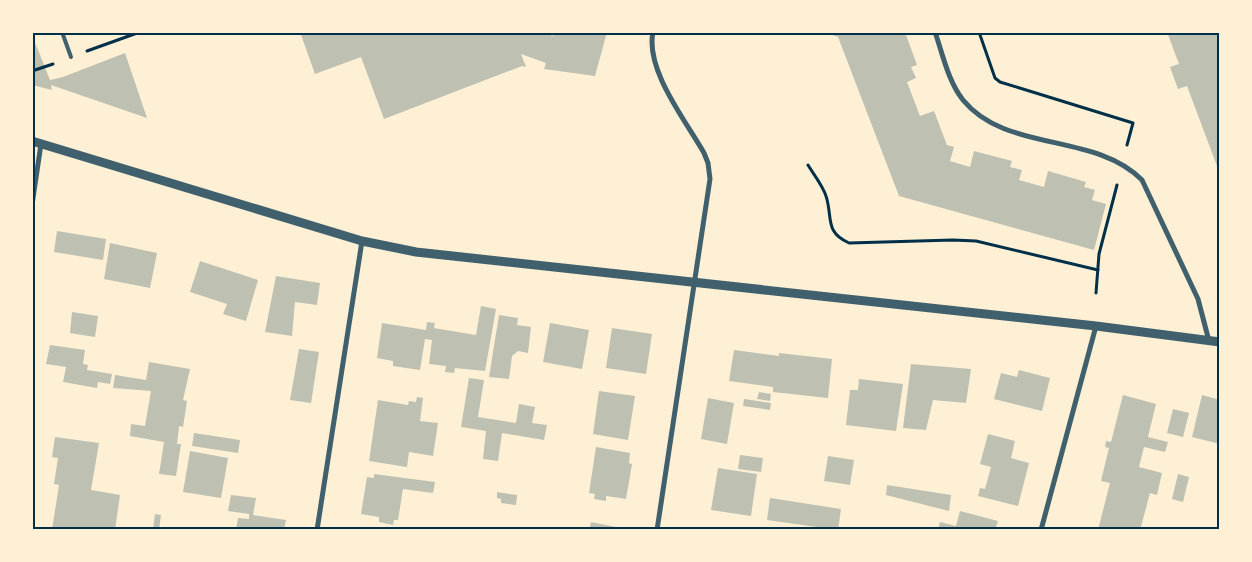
<svg xmlns="http://www.w3.org/2000/svg" width="1252" height="562" font-family="Lato,sans-serif">
<rect width="100%" height="100%" fill="#fdf0d5"/>
<g fill="#bec0b2">
<path d="M300,32H543L553,36L554,32H607L595,76L544,69L546,63L521,54L526,67L522,66L384,119L361,57L315,74Z"/>
<path d="M824,32H905L917,65L911,67L916,78L907,82L920,116L934,111L947,145L954,147L950,161L970,167L974,151L1012,161L1010,167L1022,170L1019,180L1044,187L1048,171L1086,182L1084,187L1095,190L1092,200L1106,204L1094,250L899,196L838,37Z"/>
<path d="M1167,32H1220V174L1187,86L1178,89L1170,67L1179,64Z"/>
<path d="M32,35L50,80L63,77L125,53L147,118L51,85L52,90L32,85Z"/>
<path d="M57,231L106,239L103,260L54,252Z"/>
<path d="M110,243L157,253L150,288L104,279Z"/>
<path d="M200,261L258,280L246,321L223,314L227,304L190,292Z"/>
<path d="M276,276L320,283L317,305L295,302L292,336L265,332Z"/>
<path d="M481,306L496,309L485,371L455,368L454,373L445,372L446,366L429,364L432,340L425,339L420,370L393,366V361L377,358L382,323L426,330L427,322L435,323L434,328L476,335Z"/>
<path d="M72,312L98,316L95,337L70,333Z"/>
<path d="M499,315L518,318L517,325L531,327L528,353L518,351L512,356L509,379L489,377Z"/>
<path d="M550,323L589,330L582,369L543,362Z"/>
<path d="M612,328L652,334L646,374L606,368Z"/>
<path d="M50,345L85,350L83,364L88,365L87,370L112,374L110,384L98,382L97,388L63,382L66,367L46,364Z"/>
<path d="M299,349L319,352L311,403L290,400Z"/>
<path d="M734,350L779,356V353L832,359L828,398L773,392V387L729,381Z"/>
<path d="M149,362L190,369L183,400L187,401L183,427L179,426L177,444H181L176,476L159,474L164,442L130,436L131,424L145,426L151,391L113,388L115,375L146,380Z"/>
<path d="M911,364L971,369L966,403L933,400L926,430L903,428Z"/>
<path d="M1019,370L1050,378L1042,411L994,399L1001,373L1017,377Z"/>
<path d="M469,378L484,380L478,417L516,423L519,404L535,407L532,423L547,425L544,440L502,433L498,461L483,459L486,431L461,427Z"/>
<path d="M859,379L903,384L896,431L846,425L850,390H858Z"/>
<path d="M599,391L635,396L628,440L593,434Z"/>
<path d="M759,392L771,394L770,401L757,399Z"/>
<path d="M1123,395L1156,404L1148,437L1168,442L1165,452L1144,447L1139,467L1162,473L1157,495L1150,493L1140,530H1098L1110,483L1101,481L1109,448L1105,447L1106,441L1111,442Z"/>
<path d="M1202,395L1220,400V444L1192,437Z"/>
<path d="M417,397L423,398L420,421L438,423L433,456L409,452L407,467L369,461L378,400L408,405L409,401L416,402Z"/>
<path d="M708,398L734,403L727,444L701,439Z"/>
<path d="M744,399L771,403L770,410L743,406Z"/>
<path d="M1173,409L1189,413L1183,437L1167,433Z"/>
<path d="M194,433L240,440L238,453L192,446Z"/>
<path d="M988,434L1015,441L1011,458L1029,463L1018,506L978,496L980,488L985,489L991,467L980,464Z"/>
<path d="M55,437L99,443L91,490L120,495L115,530H52L59,485L54,484L58,458L52,457Z"/>
<path d="M596,447L630,453L629,463L632,464L626,499L606,496V501L594,499L595,494L589,493Z"/>
<path d="M190,451L228,458L221,498L183,492Z"/>
<path d="M740,455L763,458L761,472L738,469Z"/>
<path d="M828,456L854,460L850,485L824,481Z"/>
<path d="M718,468L757,474L751,516L711,510Z"/>
<path d="M374,474L435,482L433,493L403,489L398,520H394L393,525L379,522V517L361,514L367,477L374,478Z"/>
<path d="M1178,474L1189,477L1183,502L1172,499Z"/>
<path d="M887,485L951,495L949,511L886,495Z"/>
<path d="M497,492L517,495L516,505L501,503V499L497,498Z"/>
<path d="M231,495L256,498L253,515L286,520L284,530H236L238,518L249,519V514L228,511Z"/>
<path d="M770,498L841,509L838,530L767,520Z"/>
<path d="M960,511L998,521L995,530H938L940,522L956,526Z"/>
<path d="M155,514L161,515L159,530L153,529Z"/>
<path d="M591,522L616,527V530H589Z"/>
</g>
<g fill="none" stroke-linecap="round" stroke-linejoin="round">
<g stroke="#003049" stroke-width="3">
<path d="M979,32L995,78L1000,82L1133,123L1127,145"/>
<path d="M87,51L140,32"/>
<path d="M32,71L53,64"/>
<path d="M808,165C814,175 823,186 826,196C833,217 824,232 849,243L953,240L976,241L1098,270"/>
<path d="M1096,293L1099,254L1117,185"/>
</g>
<path stroke="#3f606c" stroke-width="4" d="M62,32L71,57"/>
<g stroke="#3f606c" stroke-width="5">
<path d="M653,32C645,70 686,121 704,153L708,163L710,179L657,530"/>
<path d="M935,32C943,55 948,81 963,100C1006,153 1095,132 1142,180L1198,299L1209,341"/>
<path d="M32,205L41,144"/>
<path d="M317,530L362,241"/>
<path d="M1041,530L1096,326"/>
</g>
<path stroke="#3f606c" stroke-width="9" d="M32,141L362,241L416,252L1096,326L1220,342"/>
</g>
<rect width="1252" height="562" fill="none" stroke="#fdf0d5" stroke-width="68"/>
<rect x="34" y="34" width="1184" height="494" fill="none" stroke="#003049" stroke-width="2"/>
</svg>
